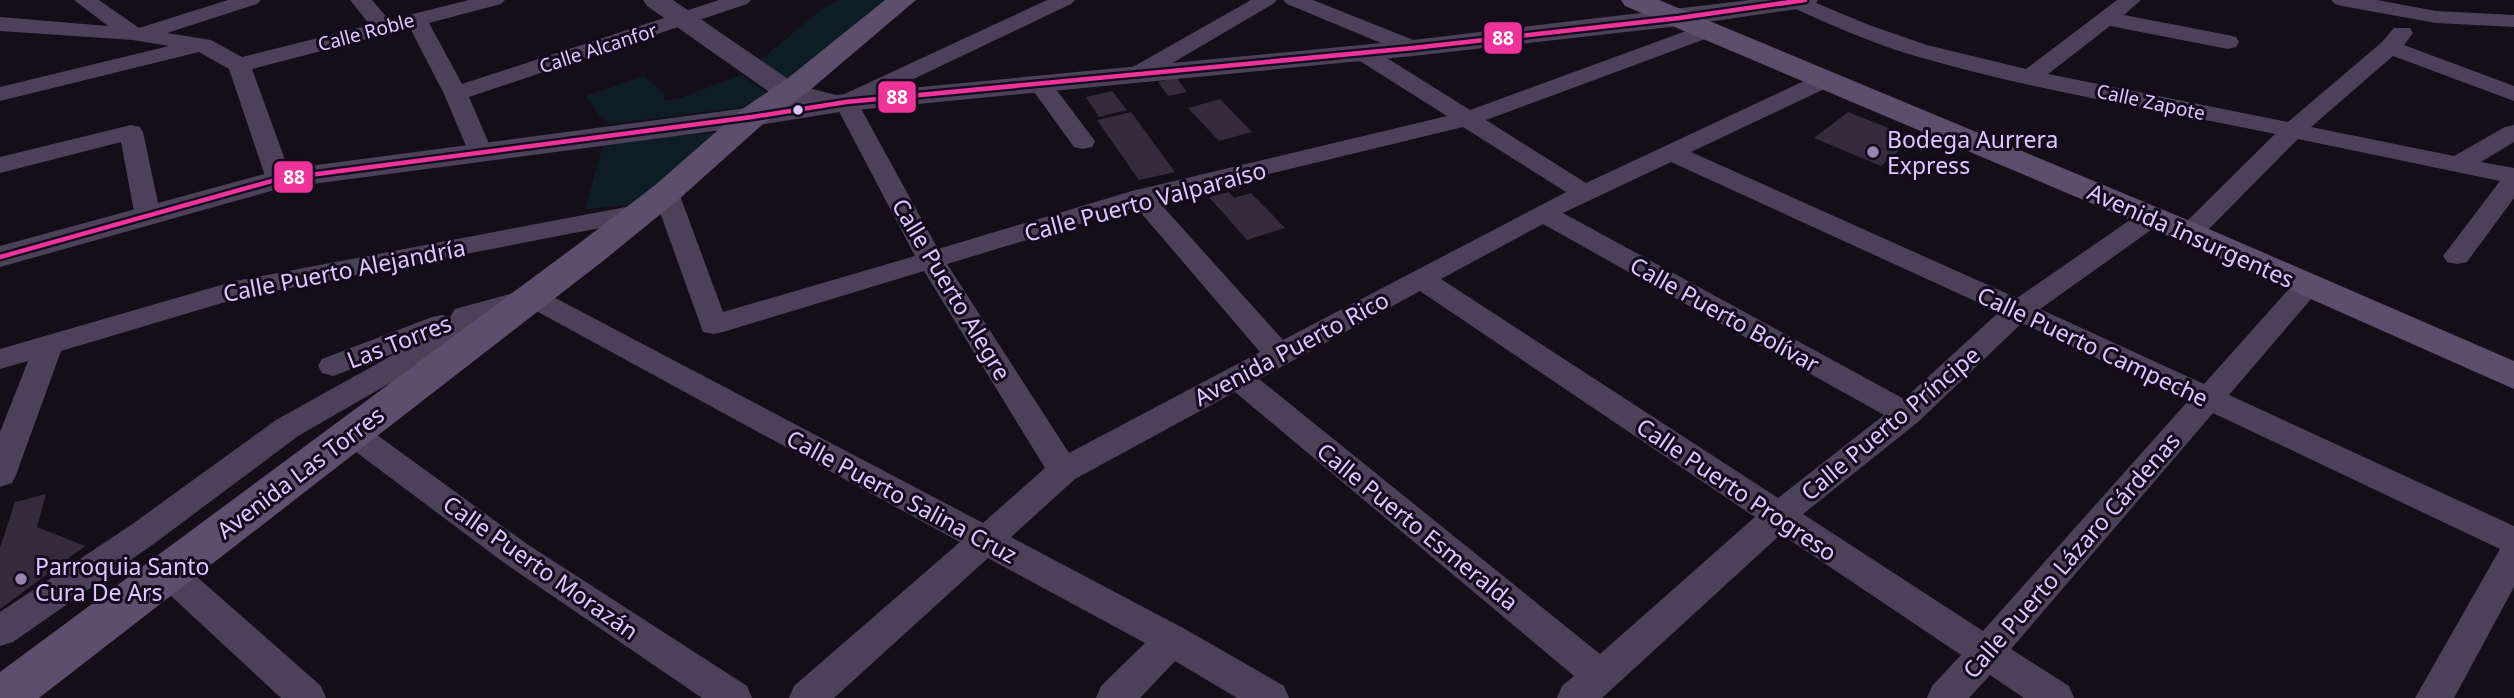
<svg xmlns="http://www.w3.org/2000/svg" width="2514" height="698" font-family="'Noto Sans',sans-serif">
<rect width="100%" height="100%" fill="#140e19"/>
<g fill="#0e1d25">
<path d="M838,0H893L797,82L757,63L821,10Z"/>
<path d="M742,75L768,94L760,105L610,124L600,116L586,96L644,76L664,93L665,100L677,99Z"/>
<path d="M723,132L640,204L585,209L604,142Z"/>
</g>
<g fill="#342b3d">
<path d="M1177,78L1187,92L1168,96L1158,82Z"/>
<path d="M1112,91L1127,110L1099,117L1086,97Z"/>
<path d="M1220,99L1252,132L1219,141L1188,108Z"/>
<path d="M1131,112L1175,172L1139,180L1097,120Z"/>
<path d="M1848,112L1914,138L1881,166L1814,138Z"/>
<path d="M1229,192L1234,198L1251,193L1285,228L1247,240L1209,197Z"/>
<path d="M46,494L37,527L85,546L0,609V548L15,502Z"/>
</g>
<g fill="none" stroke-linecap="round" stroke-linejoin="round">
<g fill="#4b425a" fill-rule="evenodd">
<path d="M74,0H99L139,28L228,0H261L257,4L167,33L211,40L242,57L370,25L350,0H372L389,20L469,0H505L501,4L429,23L462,84L719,0H751L747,4L469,97L493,153L490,158L481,160L472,158L469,153L444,94L410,28L252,69L292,179L288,184L279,187L270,184L266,179L229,69L199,52L0,101V87L169,46L133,40L0,31V17L108,26Z"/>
<path d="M1047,0H1075L1071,4L859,105L938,249L1132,191L1447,116L1355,58L1352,53L1355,48H1371L1470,110L1708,23L1716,25L1719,30L1716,35L1486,120L1586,183L1819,74H1835L1839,79L1835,84L1691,152L2017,298L2143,211L2152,209L2161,211L2165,217L2161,223L2040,309L2204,384L2297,280L2307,277L2317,280L2321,286L2317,292L2229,395L2514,526V587L2454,698H2415L2500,549L2213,413L2011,649L2069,686L2074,698H2024L1990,675L1969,698H1927L1932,686L1961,655L1781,534L1602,698H1557L1562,686L1574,676L1235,392L1075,479L1011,537L1185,629L1284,686L1289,698H1237L1175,661L1140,698H1096L1101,686L1145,643L988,558L834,698H789L794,686L960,542L529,307L476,322L465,340L298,436L155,543L13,642L0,646V612L131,525L276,420L400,351L333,376L322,373L318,366L322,359L432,317L442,315L450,317L455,309L532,288L542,291L983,523L1045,468L924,271L723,332L713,334L703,332L653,193L657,188L666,185L675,188L679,193L723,312L915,256L834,102L838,97ZM1463,127L1566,192L1283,340L1158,201ZM1671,162L1999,312L1904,399L1563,213ZM1136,207L1260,352L1069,453L947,264ZM1543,224L1884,415L1778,498L1441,279ZM1420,291L1755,517L1600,654L1259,379ZM2022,323L2188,401L1983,631L1803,514L1918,422Z"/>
<path d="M1251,0H1277L1273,4L1140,82H1124L1121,77L1124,72Z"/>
<path d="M1283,0H1313L1421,43L1424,48L1421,53H1405L1287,4Z"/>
<path d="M1787,0H1809L1869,25L1927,45L2026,69L2117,0H2141L2124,15L2228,35L2236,37L2239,42L2236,47L2228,49L2110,26L2048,74L2288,122L2382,42L2394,28H2410L2413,33L2404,45L2514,86V101L2393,56L2311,127L2454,156L2505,127L2514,125V142L2481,162L2514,168V198L2467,262L2457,264L2447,262L2443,256L2500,181L2298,139L2199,239L2190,241L2181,239L2177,233L2181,227L2275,134C2154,109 2030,90 1912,55C1869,42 1829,24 1789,6Z"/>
<path d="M2331,0H2377L2436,11L2514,15V27L2436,23L2342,6L2335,4Z"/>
<path d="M1041,78L1049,80L1092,137L1095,142L1092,147L1083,149L1074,147L1029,85L1033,80Z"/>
<path d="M131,125L140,127L143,132L161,217L157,223L148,225L139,223L135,217L121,142L0,173V157Z"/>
<path d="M642,204L651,206L655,212L651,218L239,298L61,351L16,475L12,483L0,487V432L28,361L0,369V349L235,281Z"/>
<path d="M351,421L362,424L527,544L747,686L752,698H702L503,562L340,440L335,432L340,424Z"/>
<path d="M168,558L180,562L321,686L326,698H281L156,582L150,572L156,562Z"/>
</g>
<path fill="#4b425a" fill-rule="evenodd" d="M643,0H673L797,85L836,95L1413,40L1750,0H1818L1814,6L1805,8L1679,26L1413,56L846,111L752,126L282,188L0,267V246L279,170L793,102L778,98L647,6Z"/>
<g fill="#5b4f6d" fill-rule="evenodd">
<path d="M885,0H916L810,90L763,124L678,200L603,261L39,698H0V672L577,245L654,186L741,110L788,78Z"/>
<path d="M1621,0H1659L2202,226L2514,361V389L2178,240L1625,6Z"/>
</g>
<g stroke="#140a1d" stroke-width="9">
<path id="bus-1" d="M0,257L279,179L752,117L846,102L1413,48L1679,18L1805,0"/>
</g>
<use href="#bus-1" stroke="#ef339a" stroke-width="4.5"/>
</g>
<circle fill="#e0c6ff" stroke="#140a1d" stroke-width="2.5" cx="798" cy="110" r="6"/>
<g fill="#9986ae" stroke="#140a1d" stroke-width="2.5">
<circle cx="1873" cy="152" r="7"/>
<circle cx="21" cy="579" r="7"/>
</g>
<g text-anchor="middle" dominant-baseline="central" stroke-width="6" stroke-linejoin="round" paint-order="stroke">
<g font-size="19" fill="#e0c6ff" stroke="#140a1d">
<text transform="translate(366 32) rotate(-15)">Calle Roble</text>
<text transform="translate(598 48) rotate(-18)">Calle Alcanfor</text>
<text transform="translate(2151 102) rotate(12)">Calle Zapote</text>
</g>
<g font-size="23" fill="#e0c6ff" stroke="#140a1d" text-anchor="start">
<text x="1887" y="139">Bodega Aurrera<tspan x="1887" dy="26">Express</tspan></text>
<text x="35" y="566">Parroquia Santo<tspan x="35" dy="26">Cura De Ars</tspan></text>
</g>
<g font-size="23" fill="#e0c6ff" stroke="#140a1d">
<text transform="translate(1145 201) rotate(-15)">Calle Puerto Valparaíso</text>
<text transform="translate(2191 235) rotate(24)">Avenida Insurgentes</text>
<text transform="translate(344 270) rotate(-11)">Calle Puerto Alejandría</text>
<text transform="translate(952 289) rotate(59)">Calle Puerto Alegre</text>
<text transform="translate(1725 314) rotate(29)">Calle Puerto Bolívar</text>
<text transform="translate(399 341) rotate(-21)">Las Torres</text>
<text transform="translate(2093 346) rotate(25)">Calle Puerto Campeche</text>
<text transform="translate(1291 348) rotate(-28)">Avenida Puerto Rico</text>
<text transform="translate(1890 423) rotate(-40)">Calle Puerto Príncipe</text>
<text transform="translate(300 472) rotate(-37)">Avenida Las Torres</text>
<text transform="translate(1737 489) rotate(34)">Calle Puerto Progreso</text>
<text transform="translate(902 496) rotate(28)">Calle Puerto Salina Cruz</text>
<text transform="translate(1418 526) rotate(39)">Calle Puerto Esmeralda</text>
<text transform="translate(2071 555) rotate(-49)">Calle Puerto Lázaro Cárdenas</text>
<text transform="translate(541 567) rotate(35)">Calle Puerto Morazán</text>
</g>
</g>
<g stroke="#140a1d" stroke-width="2.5">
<rect x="1483" y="21" width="40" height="34" rx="7" fill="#ef339a"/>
<rect x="877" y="80" width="40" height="34" rx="7" fill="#ef339a"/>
<rect x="273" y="160" width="41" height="34" rx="7" fill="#ef339a"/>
</g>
<g font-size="19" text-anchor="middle" font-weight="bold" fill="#fff">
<text x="1503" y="45">88</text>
<text x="897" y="104">88</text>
<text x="294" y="184">88</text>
</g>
</svg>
